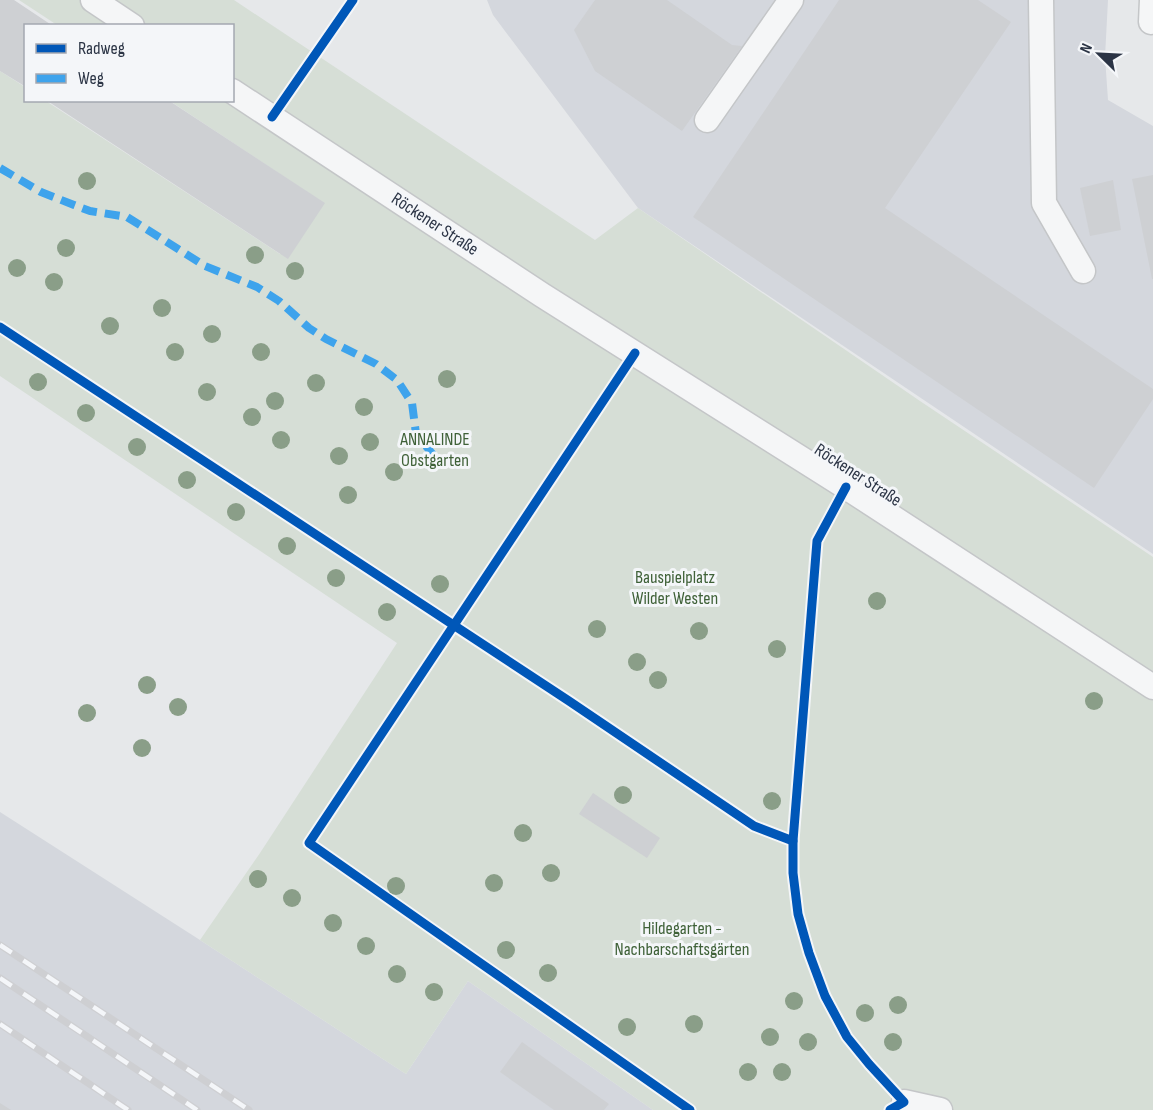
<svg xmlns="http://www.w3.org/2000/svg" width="1153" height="1110" font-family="'Sofia Sans Condensed',sans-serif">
<rect width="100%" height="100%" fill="#e6e8ea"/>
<g fill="#d4d7dd">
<path d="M487,0H1108L1105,57L1108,100L1153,126V554L638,208L493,15Z"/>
<path d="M0,812L200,940L406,1074L468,981L653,1110H0Z"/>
</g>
<path fill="#d6ded6" d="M19,0H234L595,240L638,208L920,401L1153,557V1110H653L468,981L406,1074L200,940L260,853L397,643L0,376V71L25,87L26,100L46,101L280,254L324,203L170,101L232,100V26L57,25Z"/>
<g fill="#ced0d3">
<path d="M0,0H14L53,26H26V87L0,71Z"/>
<path d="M595,0H667L732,45L742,46L682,131L595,71L574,30Z"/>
<path d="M839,0H978L1011,22L885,208L1153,389V399L1094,488L693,217Z"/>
<path d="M46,100H168L325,203L288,259Z"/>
<path d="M1153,175V279H1152L1132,179Z"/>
<path d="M1113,180L1121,230L1090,236L1080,188Z"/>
<path d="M593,793L660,838L647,858L579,814Z"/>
<path d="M522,1042L609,1104L604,1110H554L500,1072Z"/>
<path d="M0,1103L11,1110H0Z"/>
</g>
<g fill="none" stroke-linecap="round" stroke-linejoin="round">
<g stroke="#c4c6c8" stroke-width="27">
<g id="lane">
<path d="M93,0L132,26"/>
<path d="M1041,0L1044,203L1083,271"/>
<path d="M1151,22L1152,0"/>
<path d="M232,91L542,295L846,487L1153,687"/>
<path d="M707,120L791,0"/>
<path d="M904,1102L940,1110"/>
</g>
</g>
<use href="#lane" stroke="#f5f6f7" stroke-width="24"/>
<g stroke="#cecfd2" stroke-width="7">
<g id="rail">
<path d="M0,945L249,1110"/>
<path d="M0,978L197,1110"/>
<path d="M0,1024L128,1110"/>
</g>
</g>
<use href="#rail" stroke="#f4f6f9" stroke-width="4.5" stroke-dasharray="14" stroke-linecap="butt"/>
<path stroke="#3ea3ec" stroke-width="8" stroke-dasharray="15 8" stroke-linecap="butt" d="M0,168L41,192L74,205L90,211L127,217L205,266L257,287L279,301L309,328L326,339L376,364L397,380L412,403L416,434L435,457"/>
<g stroke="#f4f6f9" stroke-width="13">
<g id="cycleway">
<path d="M272,117L353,0"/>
<path d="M0,327L569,701L754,826L793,841"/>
<path d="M635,353L309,843L690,1110"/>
<path d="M846,487L817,541L793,841V873L798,914L809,953L825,996L847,1037L869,1064L904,1102L890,1110"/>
</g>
</g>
<use href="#cycleway" stroke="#0057b8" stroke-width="9"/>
</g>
<g fill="#8a9e88">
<circle cx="87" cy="181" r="9"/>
<circle cx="66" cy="248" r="9"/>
<circle cx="255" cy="255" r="9"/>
<circle cx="17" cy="268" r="9"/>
<circle cx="295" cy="271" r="9"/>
<circle cx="54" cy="282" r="9"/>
<circle cx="162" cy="308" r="9"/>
<circle cx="110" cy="326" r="9"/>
<circle cx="212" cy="334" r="9"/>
<circle cx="175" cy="352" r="9"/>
<circle cx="261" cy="352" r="9"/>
<circle cx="447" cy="379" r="9"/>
<circle cx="38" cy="382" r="9"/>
<circle cx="316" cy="383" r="9"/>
<circle cx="207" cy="392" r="9"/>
<circle cx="275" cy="401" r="9"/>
<circle cx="364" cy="407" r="9"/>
<circle cx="86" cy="413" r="9"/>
<circle cx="252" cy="417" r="9"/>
<circle cx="281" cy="440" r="9"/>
<circle cx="370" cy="442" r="9"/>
<circle cx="137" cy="447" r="9"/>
<circle cx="339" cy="456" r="9"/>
<circle cx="394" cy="472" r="9"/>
<circle cx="187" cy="480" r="9"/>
<circle cx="348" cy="495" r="9"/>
<circle cx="236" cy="512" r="9"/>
<circle cx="287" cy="546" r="9"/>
<circle cx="336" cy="578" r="9"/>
<circle cx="440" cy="584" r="9"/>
<circle cx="877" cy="601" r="9"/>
<circle cx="387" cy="612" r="9"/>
<circle cx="597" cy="629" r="9"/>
<circle cx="699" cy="631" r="9"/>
<circle cx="777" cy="649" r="9"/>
<circle cx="637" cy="662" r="9"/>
<circle cx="658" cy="680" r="9"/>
<circle cx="147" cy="685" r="9"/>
<circle cx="1094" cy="701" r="9"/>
<circle cx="178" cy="707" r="9"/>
<circle cx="87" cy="713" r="9"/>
<circle cx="142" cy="748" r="9"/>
<circle cx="623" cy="795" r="9"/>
<circle cx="772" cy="801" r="9"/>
<circle cx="523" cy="833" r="9"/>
<circle cx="551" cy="873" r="9"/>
<circle cx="258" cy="879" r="9"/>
<circle cx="494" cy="883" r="9"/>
<circle cx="396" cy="886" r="9"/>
<circle cx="292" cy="898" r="9"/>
<circle cx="333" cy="923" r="9"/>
<circle cx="366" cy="946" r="9"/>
<circle cx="506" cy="950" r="9"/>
<circle cx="548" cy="973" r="9"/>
<circle cx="397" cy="974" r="9"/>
<circle cx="434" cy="992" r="9"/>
<circle cx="794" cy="1001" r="9"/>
<circle cx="898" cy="1005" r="9"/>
<circle cx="865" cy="1013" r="9"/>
<circle cx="694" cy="1024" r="9"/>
<circle cx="627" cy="1027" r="9"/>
<circle cx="770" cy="1037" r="9"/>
<circle cx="808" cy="1042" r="9"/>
<circle cx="893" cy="1042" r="9"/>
<circle cx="748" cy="1072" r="9"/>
<circle cx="782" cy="1072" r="9"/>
</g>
<g text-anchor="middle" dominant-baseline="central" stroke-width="6" stroke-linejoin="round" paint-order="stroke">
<g font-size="18" fill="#2b3445" stroke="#f4f6f9">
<text transform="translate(435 224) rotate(33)">Röckener Straße</text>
<text transform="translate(858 475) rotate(33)">Röckener Straße</text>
</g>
<g font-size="18" fill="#3f6138" stroke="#f4f6f9">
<text x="435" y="439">ANNALINDE<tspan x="435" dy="21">Obstgarten</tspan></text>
<text x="675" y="577">Bauspielplatz<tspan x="675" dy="21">Wilder Westen</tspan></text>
<text x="682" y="928">Hildegarten -<tspan x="682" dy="21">Nachbarschaftsgärten</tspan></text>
</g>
</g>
<rect x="24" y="24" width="210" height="78" fill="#f4f6f9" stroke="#a4a8b1" stroke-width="1.5"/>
<rect x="36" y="44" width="30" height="9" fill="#0057b8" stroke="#a4a8b1" stroke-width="1.5"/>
<text x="78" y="54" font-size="18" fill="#2b3445">Radweg</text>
<rect x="36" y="74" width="30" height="9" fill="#3ea3ec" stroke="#a4a8b1" stroke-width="1.5"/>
<text x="78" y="84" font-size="18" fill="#2b3445">Weg</text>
<g transform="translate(1099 54) rotate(294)" stroke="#f4f6f9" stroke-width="4.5" paint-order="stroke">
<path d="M0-4.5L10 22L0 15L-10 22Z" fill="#2b3445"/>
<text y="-9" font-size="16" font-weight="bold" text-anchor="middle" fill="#2b3445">N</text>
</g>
</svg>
